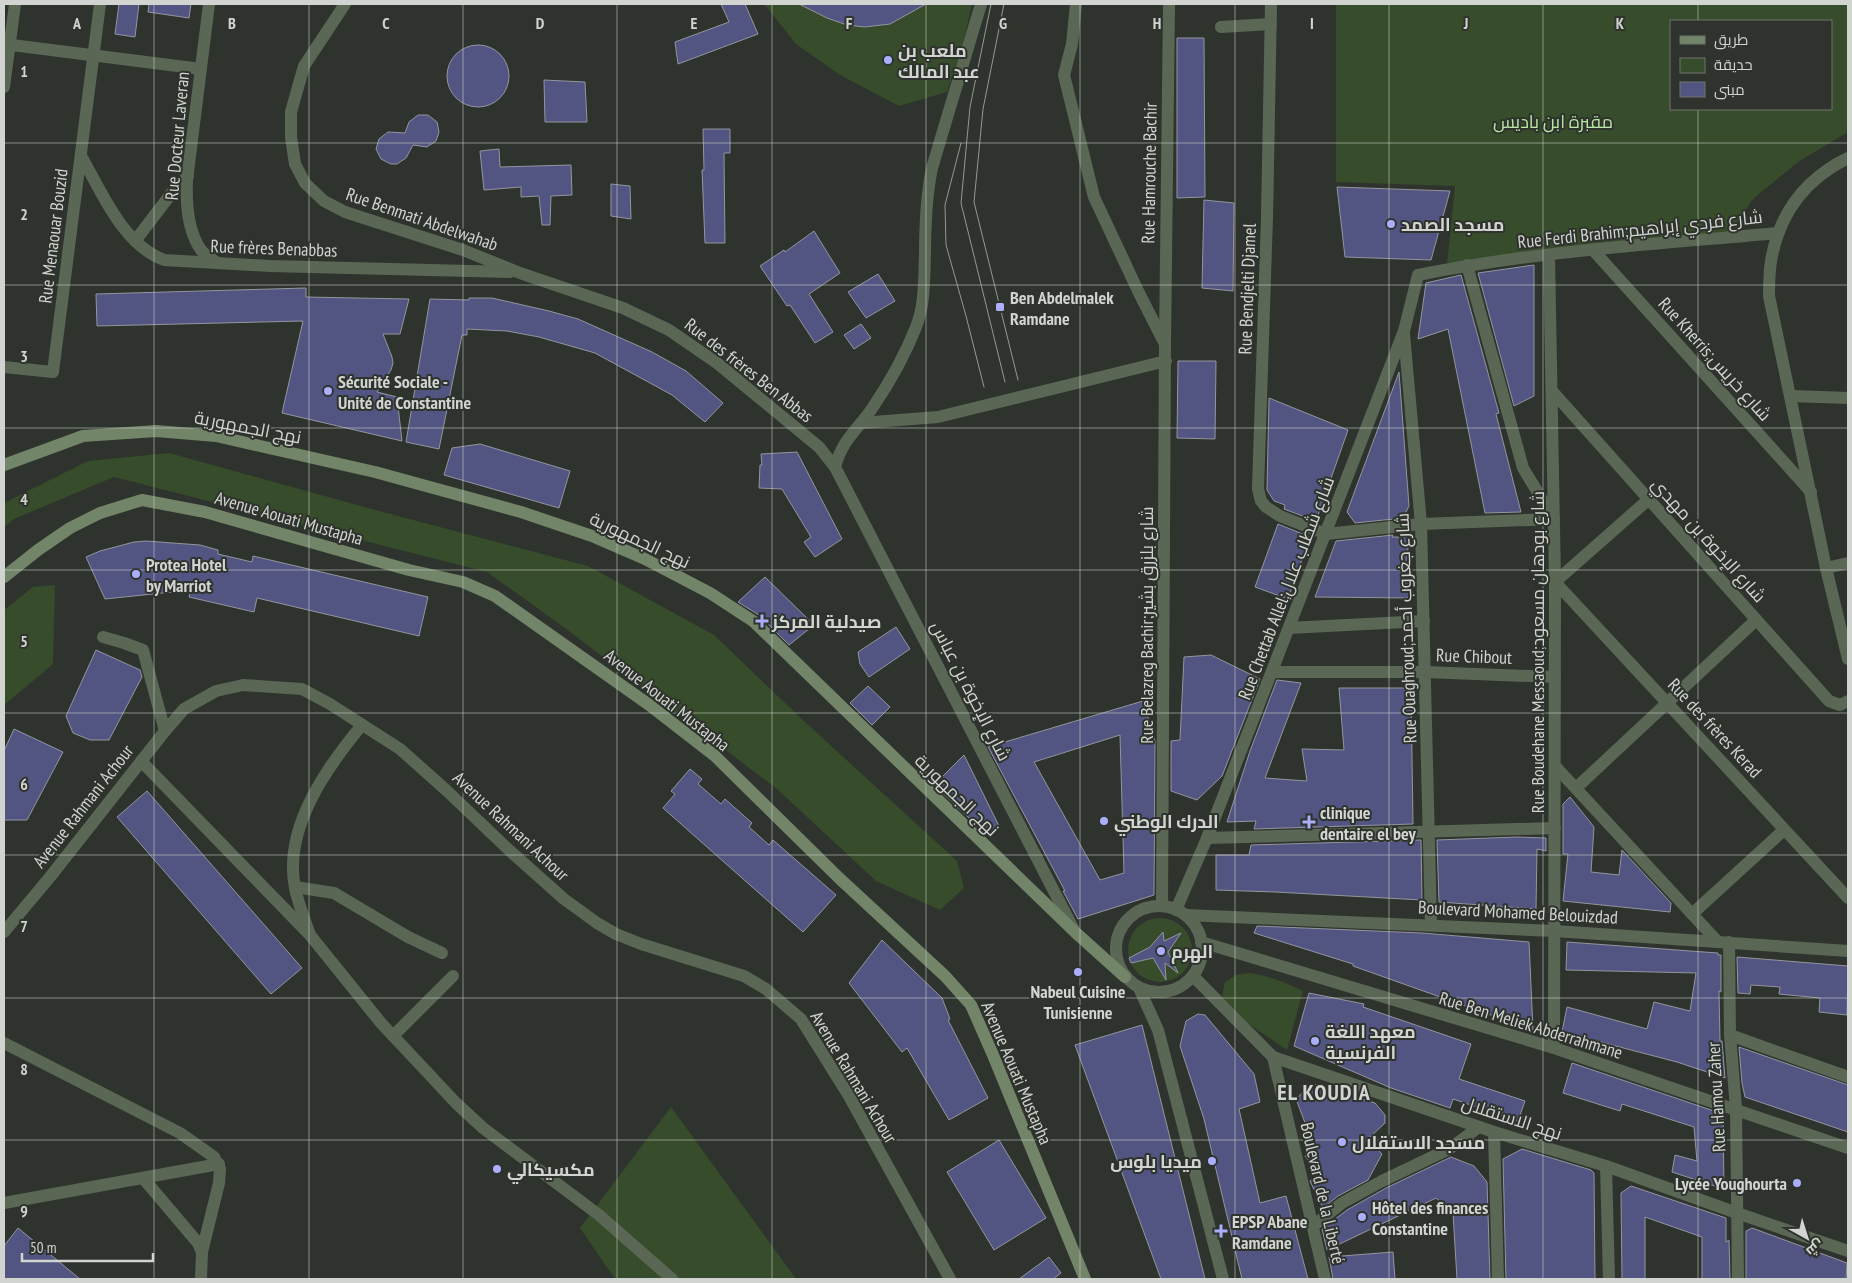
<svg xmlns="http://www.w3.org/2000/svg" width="1852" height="1283" font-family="'PT Sans Narrow',Cairo,sans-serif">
<rect width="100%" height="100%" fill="#2f332d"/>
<g fill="#364c2a" fill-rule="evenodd">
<path d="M764,4H972L964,41L947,92L899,106L840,75L796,44Z"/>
<path d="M1336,4H1848V132L1798,162L1753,199L1730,233L1447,264L1455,186L1336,182ZM1671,21H1831V109H1671Z"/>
<path d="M169,453L379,511L588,566L714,635L805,722L957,861L964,888L940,910L876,881L777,789L565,628L487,572L114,477L14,519L4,527V503L88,461Z"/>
<path d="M55,585L53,664L4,705V610L33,587Z"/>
<circle cx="1160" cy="950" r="32"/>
<path d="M1250,973C1269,976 1285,982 1303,991L1287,1050L1250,1025L1222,997L1225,982L1236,975Z"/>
<path d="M671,1107L796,1279H615L580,1228Z"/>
</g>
<g fill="#525581" stroke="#94959e" fill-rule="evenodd">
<path d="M119,4H139L135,37L115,34Z"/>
<path d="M149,4H191L189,18L148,12Z"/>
<path d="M721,4H745L758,34L678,64L675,42L729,22Z"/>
<path d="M799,4H926L890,24L865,27L847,25L827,18Z"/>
<path d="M1177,38H1204L1205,197L1177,198Z"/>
<circle cx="478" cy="76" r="31"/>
<path d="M544,80L585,82L587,122H545Z"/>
<path d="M418,115H428L437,122L439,132L436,141L427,147L413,145L406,158L397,164H391L381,159L376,149L379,139L388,132L405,133L409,122Z"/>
<path d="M703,129H730V153H724L725,243H705L702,170H704Z"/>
<path d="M499,149L500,167L571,165L572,195L551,196L550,225H542L539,196L521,197V187L484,190L480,151Z"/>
<path d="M611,184L630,186L631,219L611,216Z"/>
<path d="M1337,187L1450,191L1431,260L1345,257Z"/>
<path d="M1204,200L1234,203L1233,291L1202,288Z"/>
<path d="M814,231L840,273L809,294L833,332L815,343L790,305L787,306L760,266L784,250L785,252Z"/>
<path d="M1534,265V396L1514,406L1478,273Z"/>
<path d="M878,274L895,301L866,318L848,292Z"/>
<path d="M1461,275L1499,413L1496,414L1521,512L1485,513L1448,329L1418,339L1426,283Z"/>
<path d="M306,288V297L409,299L400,334H383L392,357L393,363L391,370L377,392L397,397L402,441L282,413L303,321L97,326L96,294Z"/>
<path d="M469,298H492L549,311L578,319L652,352L686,371L723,403L705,422L672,395L595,353L539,337L507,331L467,329V335H462L439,449L406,442L430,299L469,300Z"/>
<path d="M861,324L871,338L854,349L844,335Z"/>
<path d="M1178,361H1216L1215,439L1177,438Z"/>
<path d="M1399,372L1409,506L1403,518L1355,523L1347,512Z"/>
<path d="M1269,398L1348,430L1316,521L1284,509L1285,505L1274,501L1267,490Z"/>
<path d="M480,444L570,471L559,508L444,475L452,448Z"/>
<path d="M797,452L842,539L815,557L804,542L811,537L782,489L759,488L760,465H762L761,454Z"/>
<path d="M1278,524L1310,537L1288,599L1255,587Z"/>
<path d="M1393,535L1392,537H1409L1407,558L1409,598L1315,597L1336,541Z"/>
<path d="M146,541L200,545L218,550V554L252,562L253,556L428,597L419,636L257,598L254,612L189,597L191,590L105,599L86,557L100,551L134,542Z"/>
<path d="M765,577L814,625L789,645L759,615L738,602Z"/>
<path d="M896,627L910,649L869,677L860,664L858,652Z"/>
<path d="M96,650L140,670L142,677L109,740H90L73,733L66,716Z"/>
<path d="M1211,655L1260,679L1222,776L1197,800L1171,791V741L1180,740L1184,657Z"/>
<path d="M1277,680L1301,683L1265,778L1307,781L1302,749L1344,750L1339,688H1411L1413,824L1254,829L1256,821L1227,822L1250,751Z"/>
<path d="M868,686L890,707L872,725L850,703Z"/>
<path d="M1143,701L1155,741L1154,895L1078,919L1063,891H1065L988,747ZM1120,735L1124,873L1100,880L1034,762Z"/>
<path d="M14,729L63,752L27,820H4V751Z"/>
<path d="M964,755L999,826L985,833L934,785Z"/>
<path d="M690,769L702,779L698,784L721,804L725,799L752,823L749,827L769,845L773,840L836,895L803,932L663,808L675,794L671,791Z"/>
<path d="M147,791L302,968L271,994L117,817Z"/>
<path d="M1570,797L1594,827L1591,872L1619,875L1622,850L1671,903L1670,912L1563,901L1568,854H1563V804Z"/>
<path d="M1517,837L1546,838V851L1537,849L1536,909L1439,902L1437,840Z"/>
<path d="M1421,840L1422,900L1275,892L1216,890V855H1249L1251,845Z"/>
<path d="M1257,926L1422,933L1529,942L1533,1030L1353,966V964L1254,933Z"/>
<path d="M1163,932L1164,941L1181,933L1168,952L1178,973L1165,963L1166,980L1153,958L1131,963L1129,958L1150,947Z"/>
<path d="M882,940L942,998L950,1019L948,1020L988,1098L949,1120L907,1048L902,1052L849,983Z"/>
<path d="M1567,942L1718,953V955H1721V992L1719,991L1720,1041H1722L1725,1078L1677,1062L1562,1032L1567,1007L1647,1029L1654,1002L1690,1011L1696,973L1566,970Z"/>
<path d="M1737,957L1848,966L1847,1015L1819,1012L1820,998L1779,994L1780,987L1751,985L1750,994L1738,993Z"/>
<path d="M1309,993L1364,1004L1363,1007L1471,1044L1459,1079L1525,1101L1518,1121L1453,1099L1450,1108L1391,1088L1294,1046Z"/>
<path d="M1198,1014L1205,1015L1254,1074L1260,1102L1239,1109L1260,1203L1286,1196L1308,1279H1242L1204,1119L1180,1046L1186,1021Z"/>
<path d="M1142,1025L1205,1279H1161L1075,1045Z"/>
<path d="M1739,1047L1848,1085V1132L1745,1097L1742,1083Z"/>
<path d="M1572,1063L1723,1114L1724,1189L1672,1172L1675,1155L1697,1161L1694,1127L1622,1104L1620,1111L1563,1093Z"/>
<path d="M1312,1084L1375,1103L1385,1115V1123L1368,1139L1382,1154L1368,1180L1338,1196L1323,1208L1310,1181L1320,1175L1305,1156L1317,1145L1304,1131L1307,1128L1296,1099Z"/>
<path d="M999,1140L1046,1218L994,1250L947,1172Z"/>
<path d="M1522,1149L1591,1170L1594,1173L1595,1279H1506L1503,1159Z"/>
<path d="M1451,1157L1474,1166L1487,1182L1490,1279H1457L1453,1213L1436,1198L1327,1250L1322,1229L1347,1210L1386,1188Z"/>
<path d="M1631,1186L1726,1218V1242L1729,1240L1730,1279H1702V1237L1645,1217V1279H1622L1621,1193Z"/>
<path d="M18,1228L80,1279H4V1246Z"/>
<path d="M1752,1228L1847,1263L1846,1279H1746V1231Z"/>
<path d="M1393,1252L1395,1279H1333L1329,1257Z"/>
<path d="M1049,1257L1061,1273L1053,1279H1019Z"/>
</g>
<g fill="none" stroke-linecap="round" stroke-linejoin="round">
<g stroke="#5b6755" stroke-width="12">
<path d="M209,4L187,180C186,203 187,230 201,250C205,255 212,259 217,263"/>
<path d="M345,4L304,66L291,112V137L295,164L305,183L324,201L345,212L463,250L520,273L623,308L669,330L717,363L819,447L835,467"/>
<path d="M1271,4L1267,217L1258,489L1261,501L1266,507L1280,516L1326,534L1421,524L1554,519L1523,468L1467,265"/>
<path d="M1221,27L1271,24"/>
<path d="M4,44L201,69"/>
<path d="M4,87L15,4"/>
<path d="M81,156C102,192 122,244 164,260L270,266L510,272"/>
<path d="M1848,158C1805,179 1779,214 1771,261C1769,273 1769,285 1769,296L1826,568L1848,659"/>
<path d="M135,241L174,190L188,176"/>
<path d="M1593,250L1811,492"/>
<path d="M1549,256L1555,582L1554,1048"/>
<path d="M1404,334L1421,524L1431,924"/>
<path d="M1165,344L1169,4"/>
<path d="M4,367L53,372L100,4"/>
<path d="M1552,391L1829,701L1840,705L1848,701"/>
<path d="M1791,396L1848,398"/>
<path d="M861,423L938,417L1166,361"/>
<path d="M1649,499L1555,582L1848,898"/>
<path d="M1826,568L1848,563"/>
<path d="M1289,628L1424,621"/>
<path d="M103,637L124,643L143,650L165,731"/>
<path d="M1272,672H1425L1555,677"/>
<path d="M141,761L310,935L381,1023L456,1103L483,1128L599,1215L672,1279"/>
<path d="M1555,766L1717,941"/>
<path d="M1576,788L1756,620"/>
<path d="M1207,838L1555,828"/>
<path d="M295,887L334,893L408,937L442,953"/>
<path d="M1176,910L1207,838L1404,331L1418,275C1536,251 1658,244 1778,233"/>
<path d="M1692,914L1784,830"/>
<path d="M309,932C304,918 298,903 295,888C283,829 326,768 362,725"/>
<path d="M1201,942L1554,1048L1848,1148"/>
<path d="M1729,942L1730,1035L1736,1109L1738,1279"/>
<path d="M1193,976L1273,1057L1494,1132L1606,1166L1737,1213L1848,1251"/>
<path d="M1730,1035L1848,1077"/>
<path d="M393,1036L453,976"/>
<path d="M4,1043L180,1133L214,1157L220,1169L219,1183L202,1252"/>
<path d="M1273,1057L1325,1279"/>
<path d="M1494,1132L1498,1279"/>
<path d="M1606,1166L1609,1279"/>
<path d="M143,1178L198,1243L202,1252L201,1279"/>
<path d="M4,1203L219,1164"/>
<path d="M1313,1226L1342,1203L1382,1181L1449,1149L1479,1127"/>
</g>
<g stroke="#5b6755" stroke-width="12">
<path d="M981,4L932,168C926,197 925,226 925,255C924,279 925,305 916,327C905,355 890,382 873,407C857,431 843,438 835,467L1074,930"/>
<path d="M1076,4L1072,44L1064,75L1094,197L1139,293L1165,344L1162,906"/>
<circle cx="1159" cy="949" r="43"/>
<path d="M1186,915L1555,931L1848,951"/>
<path d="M4,932L50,877L165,731L184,709L216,691L243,685L302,689L330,704L400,749L446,790L509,850L564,899L597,923L616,934L641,944L744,976L766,989L801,1019L849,1096L950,1279"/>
<path d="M1139,988L1158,1030L1223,1279"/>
</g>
<g stroke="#728568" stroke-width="12">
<path d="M4,465L83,436L156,431L216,436L375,472L521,512L592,536L645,559L710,593L753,621L1075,932L1125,977"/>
<path d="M4,577L38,550L70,528L100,513L142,500L205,512L409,570L463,582L495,596L648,704L715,756L839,878L945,976L971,1005L993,1055L1085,1279"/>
</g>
<g stroke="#959893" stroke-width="1">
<path d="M991,4L970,107L961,203L1005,382"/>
<path d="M1004,4L983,109L974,202L1018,380"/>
<path d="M961,143L945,205L946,245L966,316L984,387"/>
</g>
</g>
<path fill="none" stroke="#d1d4d0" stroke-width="1" stroke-opacity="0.55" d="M154,4V1279M309,4V1279M463,4V1279M617,4V1279M772,4V1279M926,4V1279M1080,4V1279M1235,4V1279M1389,4V1279M1543,4V1279M1698,4V21M1698,109V1279M4,143H1848M4,285H1848M4,428H1848M4,570H1848M4,713H1848M4,855H1848M4,998H1848M4,1140H1848"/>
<g fill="#abaffb" stroke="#2f332d" stroke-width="2">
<circle cx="888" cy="60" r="5"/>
<circle cx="1391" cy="224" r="5"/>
<rect x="995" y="302" width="10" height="10" rx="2.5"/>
<circle cx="328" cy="391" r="5"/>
<circle cx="136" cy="574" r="5"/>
<path d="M759.5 613.5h5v5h5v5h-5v5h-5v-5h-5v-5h5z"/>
<circle cx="1104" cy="821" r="5"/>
<path d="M1306.5 814.5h5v5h5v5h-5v5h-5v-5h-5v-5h5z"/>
<circle cx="1161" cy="951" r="5"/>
<circle cx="1078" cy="972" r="5"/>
<circle cx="1315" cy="1041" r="5"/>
<circle cx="1342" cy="1142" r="5"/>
<circle cx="1212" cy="1161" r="5"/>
<circle cx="497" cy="1169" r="5"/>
<circle cx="1797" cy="1183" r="5"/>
<circle cx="1362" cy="1217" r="5"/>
<path d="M1218.5 1223.5h5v5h5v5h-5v5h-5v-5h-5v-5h5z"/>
</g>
<g text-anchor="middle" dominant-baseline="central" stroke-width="4" stroke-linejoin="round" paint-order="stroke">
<g font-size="18" font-weight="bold" fill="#d1d4d0" stroke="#2f332d" text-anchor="start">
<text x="898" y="50">ملعب بن<tspan x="898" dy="21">عبد المالك</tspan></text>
<text x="1401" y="224">مسجد الصمد</text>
<text x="1010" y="297">Ben Abdelmalek<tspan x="1010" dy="21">Ramdane</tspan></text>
<text x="338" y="381">Sécurité Sociale -<tspan x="338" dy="21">Unité de Constantine</tspan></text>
<text x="146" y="564">Protea Hotel<tspan x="146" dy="21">by Marriot</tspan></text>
<text x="772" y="621">صيدلية المركز</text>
<text x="1320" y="812">clinique<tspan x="1320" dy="21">dentaire el bey</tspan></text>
<text x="1114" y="821">الدرك الوطني</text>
<text x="1171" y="951">الهرم</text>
<text x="1078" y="991" text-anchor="middle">Nabeul Cuisine<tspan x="1078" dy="21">Tunisienne</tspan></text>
<text x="1325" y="1031">معهد اللغة<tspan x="1325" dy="21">الفرنسية</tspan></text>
<text x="1352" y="1142">مسجد الاستقلال</text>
<text x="1202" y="1161" text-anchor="end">ميديا بلوس</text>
<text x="507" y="1169">مكسيكالي</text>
<text x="1787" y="1183" text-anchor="end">Lycée Youghourta</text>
<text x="1372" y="1207">Hôtel des finances<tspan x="1372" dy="21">Constantine</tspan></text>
<text x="1232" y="1221">EPSP Abane<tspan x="1232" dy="21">Ramdane</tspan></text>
</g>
<g font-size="18" fill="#bae6a3" stroke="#2f332d">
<text x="1553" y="121">مقبرة ابن باديس</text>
</g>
<g font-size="18" fill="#d1d4d0" stroke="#2f332d">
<text transform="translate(177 136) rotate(-85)">Rue Docteur Laveran</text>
<text transform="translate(1149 173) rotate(-89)">Rue Hamrouche Bachir</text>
<text transform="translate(422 219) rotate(19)">Rue Benmati Abdelwahab</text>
<text transform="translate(1640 229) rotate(-6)">Rue Ferdi Brahim;شارع فردي إبراهيم</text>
<text transform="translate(53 236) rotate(-83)">Rue Menaouar Bouzid</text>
<text transform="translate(274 248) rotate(2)">Rue frères Benabbas</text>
<text transform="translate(1247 289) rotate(-88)">Rue Bendjelti Djamel</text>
<text transform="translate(1715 359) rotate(48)">Rue Kherris;شارع خريس</text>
<text transform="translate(749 370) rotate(38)">Rue des frères Ben Abbas</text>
<text transform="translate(248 427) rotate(11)">نهج الجمهورية</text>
<text transform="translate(289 518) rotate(16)">Avenue Aouati Mustapha</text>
<text transform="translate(640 540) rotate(25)">نهج الجمهورية</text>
<text transform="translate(1709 540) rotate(48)">شارع الإخوة بن مهدي</text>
<text transform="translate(1286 588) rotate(-69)">Rue Chettab Allel;شارع شطاب علال</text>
<text transform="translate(1146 625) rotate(-90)">Rue Belazreg Bachir;شارع بلزرق بشير</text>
<text transform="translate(1406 628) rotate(-92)">Rue Ouaghroud;شارع جغروب أحمد</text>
<text transform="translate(1537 652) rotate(-90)">Rue Boudehane Messaoud;شارع بودهان مسعود</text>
<text transform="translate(1474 656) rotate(2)">Rue Chibout</text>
<text transform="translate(971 691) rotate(63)">شارع الإخوة بن عباس</text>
<text transform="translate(667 700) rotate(38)">Avenue Aouati Mustapha</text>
<text transform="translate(1715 728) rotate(47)">Rue des frères Kerad</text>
<text transform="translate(957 795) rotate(44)">نهج الجمهورية</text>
<text transform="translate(83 806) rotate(-52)">Avenue Rahmani Achour</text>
<text transform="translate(511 826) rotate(43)">Avenue Rahmani Achour</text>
<text transform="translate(1518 912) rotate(3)">Boulevard Mohamed Belouizdad</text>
<text transform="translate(1531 1025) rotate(17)">Rue Ben Meliek Abderrahmane</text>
<text transform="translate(1017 1073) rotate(67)">Avenue Aouati Mustapha</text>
<text transform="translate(854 1077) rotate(59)">Avenue Rahmani Achour</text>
<text transform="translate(1716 1097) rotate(-93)">Rue Hamou Zaher</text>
<text transform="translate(1512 1118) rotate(18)">نهج الاستقلال</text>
<text transform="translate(1323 1193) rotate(77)">Boulevard de la Liberté</text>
</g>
<g font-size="22" font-weight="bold" letter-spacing="1" fill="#d1d4d0" stroke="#2f332d">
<text x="1324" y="1092">EL KOUDIA</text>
</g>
</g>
<g font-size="16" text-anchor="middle" font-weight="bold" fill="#d1d4d0" stroke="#2f332d" stroke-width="4" stroke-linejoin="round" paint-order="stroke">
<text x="77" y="29">A</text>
<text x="232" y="29">B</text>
<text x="386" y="29">C</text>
<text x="540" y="29">D</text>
<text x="694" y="29">E</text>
<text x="849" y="29">F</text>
<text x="1003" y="29">G</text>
<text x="1157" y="29">H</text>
<text x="1312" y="29">I</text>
<text x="1466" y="29">J</text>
<text x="1620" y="29">K</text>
<text x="24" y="77">1</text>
<text x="24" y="220">2</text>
<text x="24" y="362">3</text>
<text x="24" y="505">4</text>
<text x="24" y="647">5</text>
<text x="24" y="790">6</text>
<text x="24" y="932">7</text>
<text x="24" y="1075">8</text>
<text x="24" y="1217">9</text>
</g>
<rect width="1852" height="1283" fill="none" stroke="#d1d4d0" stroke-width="10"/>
<rect x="1670" y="20" width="162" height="90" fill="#2f332d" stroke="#70736e"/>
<rect x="1680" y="36" width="25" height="8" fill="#728568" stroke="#70736e"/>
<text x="1714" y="45" font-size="15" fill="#d1d4d0">طريق</text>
<rect x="1680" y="58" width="25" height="15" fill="#364c2a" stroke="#70736e"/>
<text x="1714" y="70" font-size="15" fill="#d1d4d0">حديقة</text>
<rect x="1680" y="82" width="25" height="15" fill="#525581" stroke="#70736e"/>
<text x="1714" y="95" font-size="15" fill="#d1d4d0">مبنى</text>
<g transform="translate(1807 1238) rotate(141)" stroke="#2f332d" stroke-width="4" paint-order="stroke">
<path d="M0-4L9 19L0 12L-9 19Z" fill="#d1d4d0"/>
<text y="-8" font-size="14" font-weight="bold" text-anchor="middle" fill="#d1d4d0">ش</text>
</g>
<path d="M22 1253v8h131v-8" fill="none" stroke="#d1d4d0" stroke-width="2.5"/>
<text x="30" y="1253" font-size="15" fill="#d1d4d0" stroke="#2f332d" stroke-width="4" paint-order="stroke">50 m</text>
</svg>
